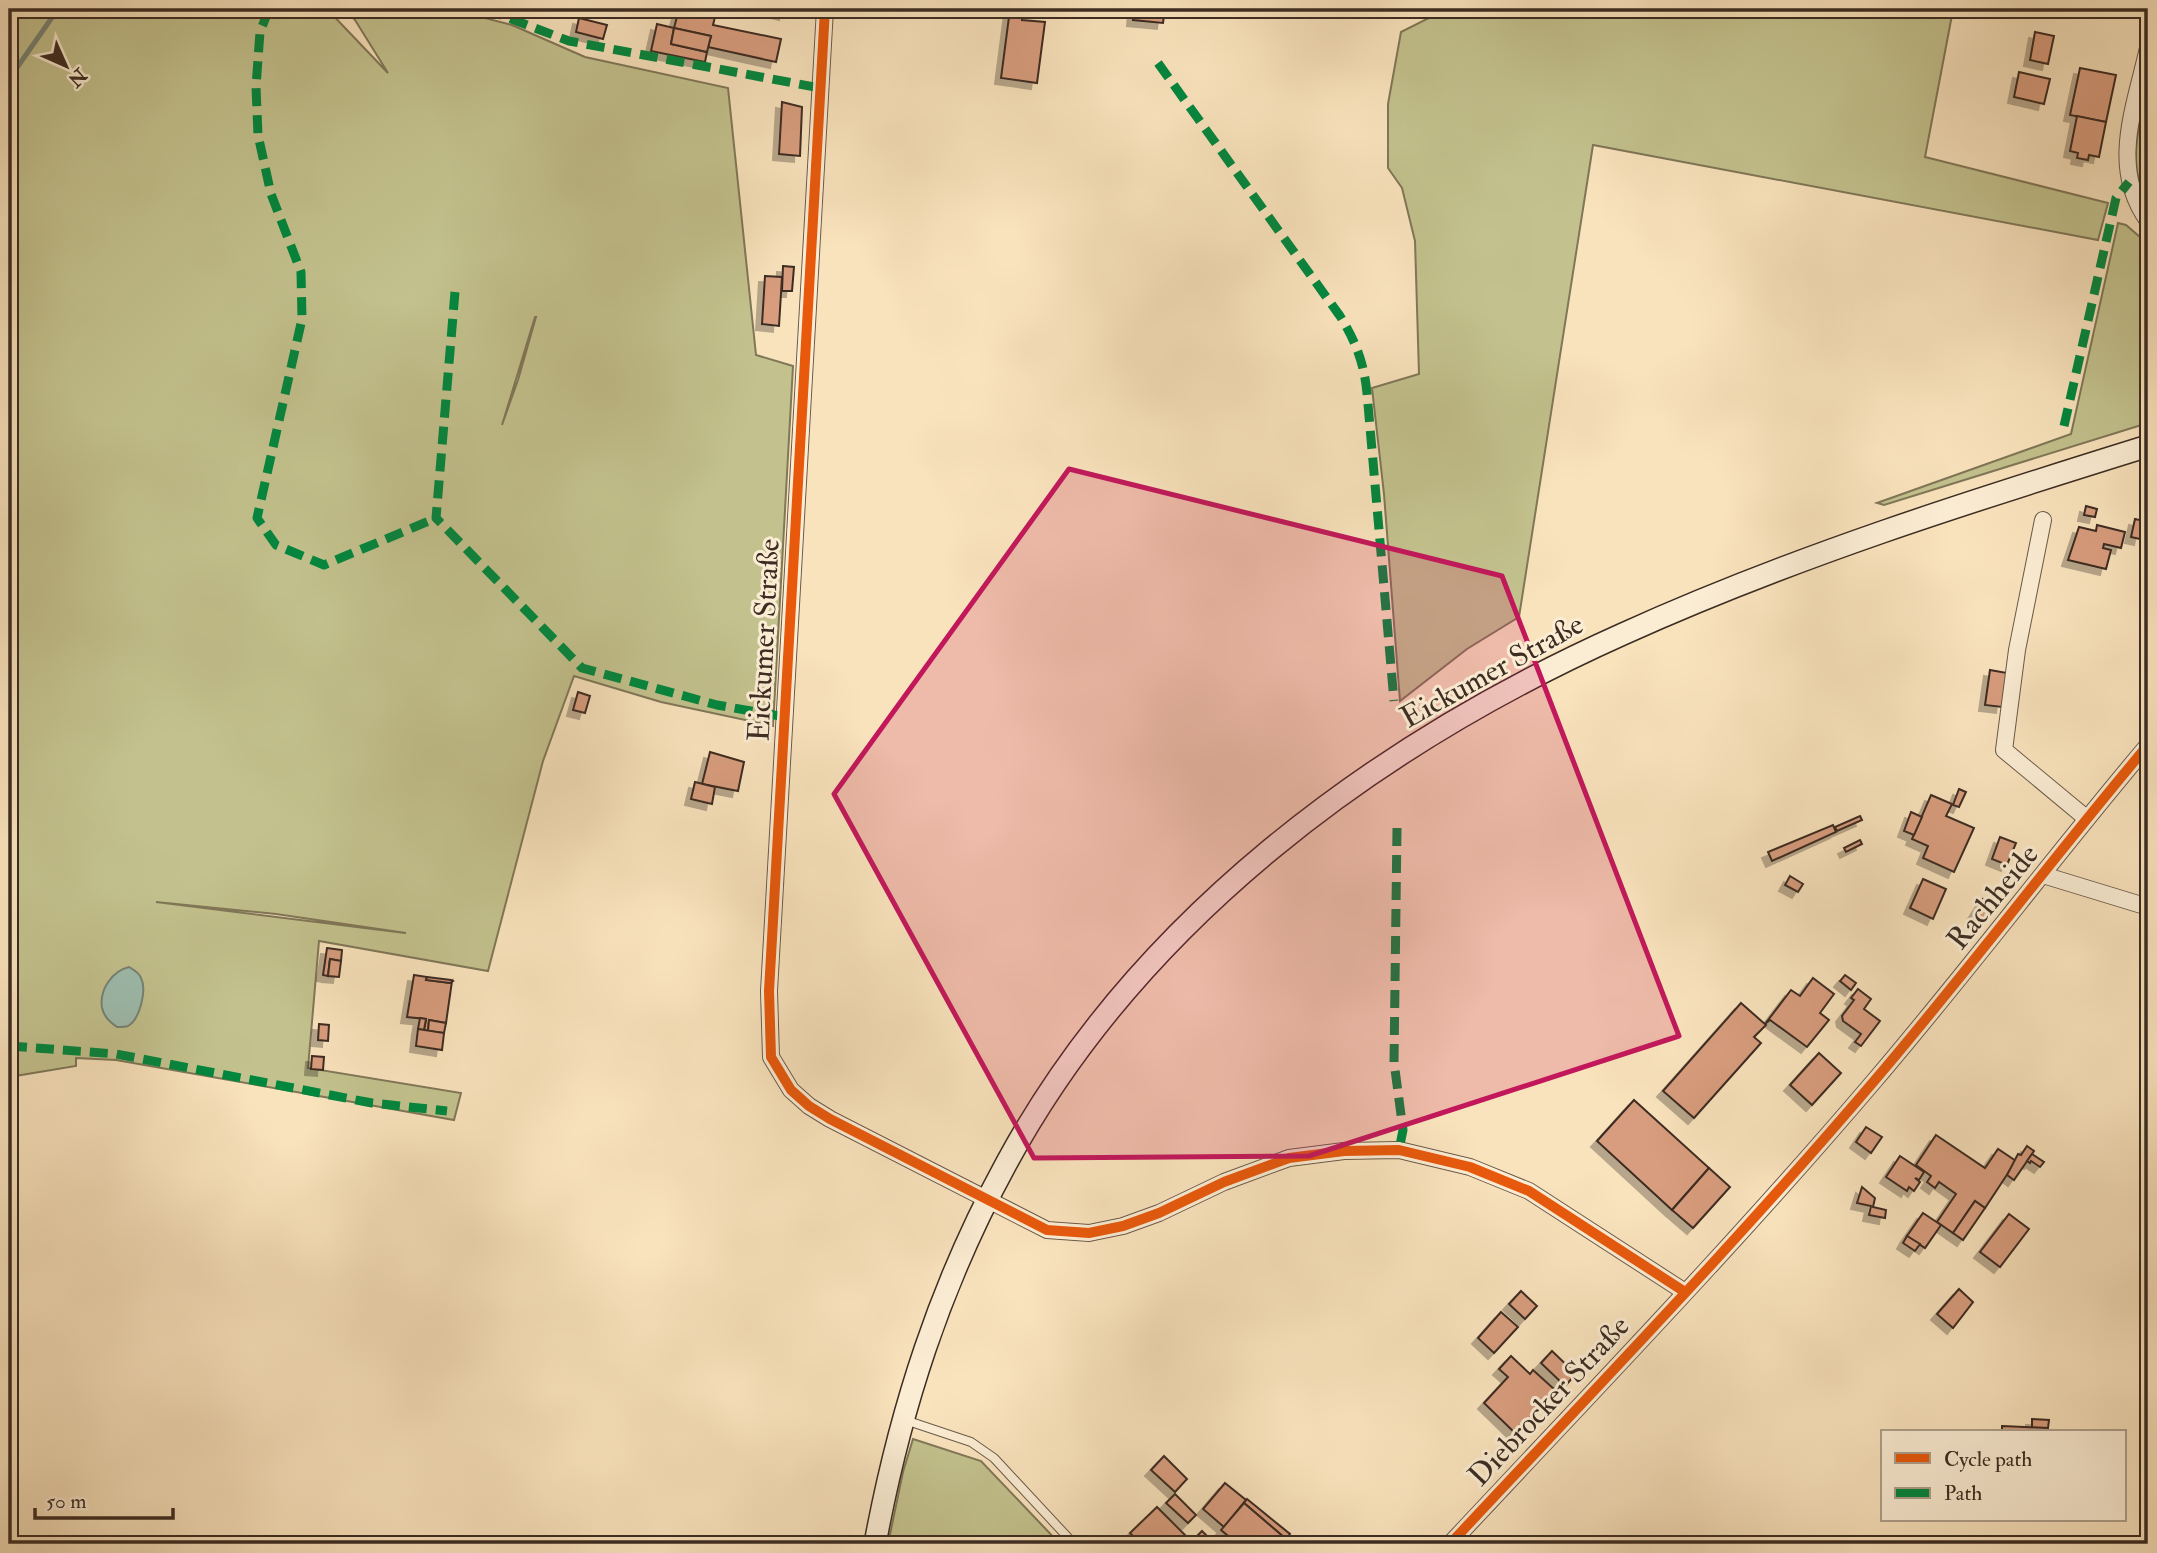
<svg xmlns="http://www.w3.org/2000/svg" width="2157" height="1553" font-family="'IM FELL Double Pica',serif">
<defs>
<filter id="shadow"><feDropShadow dx="-6" dy="6" stdDeviation="0" flood-color="#0004"/></filter>
</defs>
<rect width="100%" height="100%" fill="#f9e3bd"/>
<filter id="stains"><feTurbulence type="fractalNoise" baseFrequency=".00286" numOctaves="4"/><feColorMatrix values="0 0 0 0 .2 0 0 0 0 .09 0 0 0 0 .02 0 0 0 .5 -.17"/></filter>
<radialGradient id="worn" r=".72"><stop offset=".6" stop-color="#630" stop-opacity="0"/><stop offset="1" stop-color="#630" stop-opacity=".3"/></radialGradient>
<g fill="#c3c28e" stroke="#807758" stroke-width="2" fill-rule="evenodd">
<path d="M9,9H327L388,73L355,20L345,9H450L512,25L585,57L728,88L756,355L793,366L773,726L661,702L574,676L543,761L488,971L319,941L308,1068L461,1093L454,1120L116,1060L76,1058V1066L9,1077ZM536,317L518,380L502,425L535,317ZM156,902L276,914L406,933H405Z"/>
<path d="M1428,9H1913L1952,15L1925,157L2108,203L2098,240L1593,145L1519,617L1467,649L1400,701L1384,494L1372,388L1419,374L1415,241L1402,188L1388,168V104L1401,32L1429,18Z"/>
<path d="M2148,85V203C2126,165 2139,125 2148,85Z"/>
<path d="M2118,223L2126,225L2148,244V423L1884,505L1877,503L2071,434Z"/>
<path d="M913,1439L981,1461L1060,1544H888L903,1472Z"/>
</g>
<path fill="#9ebeb0" stroke="#778477" stroke-width="2" d="M129,967C134,970 139,972 141,978C147,990 140,1019 128,1026C125,1027 120,1027 117,1027C110,1022 104,1017 102,1008C99,990 112,971 129,967Z"/>
<g fill="none" stroke-linecap="round" stroke-linejoin="round">
<path stroke="#778477" stroke-width="5" d="M9,79L58,9"/>
</g>
<g fill="#d89d7e" stroke="#3c2c22" stroke-width="2" filter="url(#shadow)">
<path d="M679,9H717L713,25L781,39L776,62L708,47L711,36L674,28Z"/>
<path d="M765,9H786L785,14Z"/>
<path d="M1010,9H1023L1022,20L1045,22L1037,83L1001,78Z"/>
<path d="M1134,9H1165L1163,23L1133,20Z"/>
<path d="M579,18L607,25L603,39L576,32Z"/>
<path d="M657,24L674,28L671,44L707,52L705,62L651,51Z"/>
<path d="M674,28L711,36L707,52L671,44Z"/>
<path d="M2035,32L2054,36L2048,64L2030,60Z"/>
<path d="M2080,68L2116,75L2106,122L2070,115Z"/>
<path d="M2019,72L2050,79L2044,104L2014,97Z"/>
<path d="M782,102L802,107L800,156L779,154Z"/>
<path d="M2077,116L2106,122L2099,157L2089,155L2088,160L2077,158L2078,153L2070,151Z"/>
<path d="M783,266L794,267L792,291H782Z"/>
<path d="M765,276L782,277L779,326L762,324Z"/>
<path d="M2086,506L2097,509L2095,517L2084,515Z"/>
<path d="M2135,519L2144,521L2140,539L2131,537Z"/>
<path d="M2097,525L2125,532L2121,548L2104,544L2103,548L2111,550L2106,569L2068,560L2079,527L2096,531Z"/>
<path d="M1990,670L2007,673L2002,707L1985,705Z"/>
<path d="M578,692L590,696L585,713L573,710Z"/>
<path d="M710,752L744,762L738,791L702,784Z"/>
<path d="M695,782L715,787L712,804L691,799Z"/>
<path d="M1959,789L1966,792L1959,807L1953,805Z"/>
<path d="M1931,795L1952,804L1946,816L1974,828L1954,872L1923,858L1928,846L1912,839Z"/>
<path d="M1911,812L1922,817L1914,835L1904,831Z"/>
<path d="M1860,816L1862,820L1837,831L1835,827Z"/>
<path d="M1833,825L1836,832L1772,861L1768,852Z"/>
<path d="M2000,837L2016,843L2007,865L1992,859Z"/>
<path d="M1860,840L1862,844L1846,852L1844,848Z"/>
<path d="M1790,876L1803,884L1798,892L1785,885Z"/>
<path d="M1923,879L1946,889L1933,919L1910,908Z"/>
<path d="M1983,899L1993,906L1983,920L1974,913Z"/>
<path d="M327,948L342,950L341,961L330,959L328,976L323,975Z"/>
<path d="M330,959L341,961L339,977L328,976Z"/>
<path d="M414,975L427,977L426,980L450,983L452,981L446,1023L429,1020L428,1031L424,1030L426,1019L407,1017Z"/>
<path d="M1845,975L1856,983L1851,990L1840,981Z"/>
<path d="M427,977L451,980L453,981L450,983L426,980Z"/>
<path d="M1813,978L1834,994L1820,1013L1829,1020L1807,1047L1770,1020L1765,1024L1791,990L1800,996Z"/>
<path d="M1858,989L1871,999L1864,1009L1880,1021L1861,1046L1855,1042L1861,1034L1843,1021L1842,1016L1854,1000L1851,998Z"/>
<path d="M1741,1003L1766,1025L1754,1037L1761,1043L1694,1118L1663,1091Z"/>
<path d="M420,1018L426,1019L424,1030L418,1029Z"/>
<path d="M429,1020L446,1023L444,1033L428,1031Z"/>
<path d="M319,1024L329,1025L328,1041L318,1040Z"/>
<path d="M418,1029L444,1033L442,1050L416,1046Z"/>
<path d="M1819,1053L1841,1073L1812,1105L1790,1085Z"/>
<path d="M312,1056L324,1057L323,1070L311,1069Z"/>
<path d="M1634,1100L1709,1168L1672,1210L1597,1141Z"/>
<path d="M1866,1127L1882,1137L1871,1153L1856,1142Z"/>
<path d="M1936,1135L1985,1168L1998,1149L2016,1161L1985,1208L1975,1201L1953,1233L1937,1222L1956,1194L1939,1182L1935,1188L1927,1182L1931,1176L1916,1165Z"/>
<path d="M2027,1146L2034,1151L2014,1180L2007,1175L2018,1154L2021,1155Z"/>
<path d="M2032,1154L2044,1162L2040,1167L2031,1161L2030,1163L2027,1161Z"/>
<path d="M1900,1156L1924,1172L1919,1180L1915,1178L1920,1182L1914,1191L1909,1187L1907,1191L1886,1177Z"/>
<path d="M1709,1168L1730,1187L1693,1228L1672,1210Z"/>
<path d="M1862,1187L1875,1198L1873,1207L1886,1210L1885,1218L1869,1215L1871,1206L1857,1203Z"/>
<path d="M1975,1201L1985,1208L1963,1240L1953,1233Z"/>
<path d="M1923,1213L1941,1225L1925,1248L1907,1236Z"/>
<path d="M2009,1214L2029,1229L2000,1267L1980,1252Z"/>
<path d="M1907,1236L1920,1244L1915,1251L1903,1243Z"/>
<path d="M1959,1289L1973,1302L1953,1328L1937,1314Z"/>
<path d="M1521,1291L1537,1306L1525,1319L1509,1304Z"/>
<path d="M1501,1312L1518,1327L1494,1353L1478,1338Z"/>
<path d="M1552,1351L1576,1374L1565,1386L1541,1363Z"/>
<path d="M1511,1356L1530,1374L1533,1370L1554,1389L1516,1434L1484,1403L1508,1377L1499,1369Z"/>
<path d="M2032,1419L2049,1420L2048,1428H2032Z"/>
<path d="M2002,1426L2048,1428V1432H2002Z"/>
<path d="M1164,1456L1187,1479L1175,1492L1151,1470Z"/>
<path d="M1225,1483L1246,1500L1224,1527L1203,1509Z"/>
<path d="M1175,1494L1196,1515L1188,1523L1166,1503Z"/>
<path d="M1247,1499L1290,1534L1286,1539L1244,1503Z"/>
<path d="M1244,1503L1286,1539L1282,1544H1238L1221,1530Z"/>
<path d="M1157,1507L1191,1541L1188,1544H1141L1130,1533Z"/>
<path d="M1202,1531L1215,1544H1189Z"/>
</g>
<g fill="none" stroke-linecap="round" stroke-linejoin="round">
<g stroke="#6b5a49" stroke-width="10">
<path id="lane" d="M905,1420L971,1442L994,1458L1074,1544"/>
</g>
<g stroke="#6b5a49" stroke-width="18">
<g id="street">
<path d="M825,9L769,991L771,1057L791,1090L809,1106L830,1119L1047,1230L1089,1233L1123,1226L1159,1213L1224,1182L1289,1158L1344,1151L1399,1150L1470,1167L1529,1191L1685,1292"/>
<path d="M2148,48C2135,107 2109,167 2148,221"/>
<path d="M2043,520L2017,650L2004,750L2086,818"/>
<path d="M2043,875L2148,907"/>
<path d="M1450,1544C1593,1391 1739,1240 1875,1080C1969,970 2055,855 2148,745"/>
</g>
</g>
<g stroke="#3c2c22" stroke-width="24">
<path id="secondary" d="M875,1544C900,1409 940,1285 1006,1164C1138,920 1375,745 1623,634C1793,557 1971,501 2148,446"/>
</g>
<use href="#lane" stroke="#fbedd4" stroke-width="8"/>
<use href="#street" stroke="#fbedd4" stroke-width="16"/>
<use href="#secondary" stroke="#fbedd4" stroke-width="21"/>
<g stroke="#00873e" stroke-width="9" stroke-dasharray="18 9" stroke-linecap="butt">
<path d="M269,9L260,32L256,87L258,135L271,194L301,272L302,319L257,518L276,545L324,565L436,518"/>
<path d="M485,9L569,41L820,88"/>
<path d="M1158,63L1340,316C1356,342 1364,363 1367,393L1394,701"/>
<path d="M455,292L436,518L582,668L717,705L785,717"/>
<path d="M2064,426L2116,198L2129,182"/>
<path d="M1397,828L1394,1062L1403,1130L1399,1150"/>
<path d="M9,1046L116,1054L372,1103L447,1111"/>
</g>
<g stroke="#fbedd4" stroke-width="15">
<g id="cycleway">
<path d="M825,9L769,991L771,1057L791,1090L809,1106L830,1119L1047,1230L1089,1233L1123,1226L1159,1213L1224,1182L1289,1158L1344,1151L1399,1150L1470,1167L1529,1191L1685,1292"/>
<path d="M1450,1544C1593,1391 1739,1240 1875,1080C1969,970 2055,855 2148,745"/>
</g>
</g>
<use href="#cycleway" stroke="#e8590c" stroke-width="10"/>
</g>
<path fill="#c2185b" fill-opacity="0.2" stroke="#c2185b" stroke-width="5" stroke-linejoin="round" d="M1069,469L1502,576L1679,1036L1309,1156L1034,1158L834,794Z"/>
<g text-anchor="middle" dominant-baseline="central" stroke-width="6" stroke-linejoin="round" paint-order="stroke">
<g font-size="30" fill="#3c2c22" stroke="#fbedd4">
<text transform="translate(764 640) rotate(-87)">Eickumer Straße</text>
<text transform="translate(1492 671) rotate(-29)">Eickumer Straße</text>
<text transform="translate(1993 897) rotate(-51)">Rachheide</text>
<text transform="translate(1549 1401) rotate(-47)">Diebrocker Straße</text>
</g>
</g>
<rect width="2157" height="1553" fill="none" stroke="#f9e3bd" stroke-width="35"/>
<rect x="10" y="10" width="2136" height="1532" fill="none" stroke="#3c2c22" stroke-width="3.5"/>
<rect x="18" y="18" width="2122" height="1518" fill="none" stroke="#3c2c22" stroke-width="2"/>
<rect x="1881" y="1430" width="245" height="91" fill="#fbedd4" stroke="#afa08d" stroke-width="2"/>
<rect x="1895" y="1453" width="35" height="10" fill="#e8590c" stroke="#afa08d" stroke-width="2"/>
<text x="1944" y="1466" font-size="21" fill="#3c2c22">Cycle path</text>
<rect x="1895" y="1488" width="35" height="10" fill="#00873e" stroke="#afa08d" stroke-width="2"/>
<text x="1944" y="1500" font-size="21" fill="#3c2c22">Path</text>
<g transform="translate(66 66) rotate(135)" stroke="#fbedd4" stroke-width="5" paint-order="stroke">
<path d="M0-5L12 26L0 18L-12 26Z" fill="#3c2c22"/>
<text y="-10" font-size="19" font-weight="bold" text-anchor="middle" fill="#3c2c22">N</text>
</g>
<path d="M35 1508v10h138v-10" fill="none" stroke="#3c2c22" stroke-width="3.5"/>
<text x="46" y="1508" font-size="21" fill="#3c2c22" stroke="#fbedd4" stroke-width="5" paint-order="stroke">50 m</text>
<rect width="100%" height="100%" filter="url(#stains)"/>
<rect width="100%" height="100%" fill="url(#worn)"/>
</svg>
